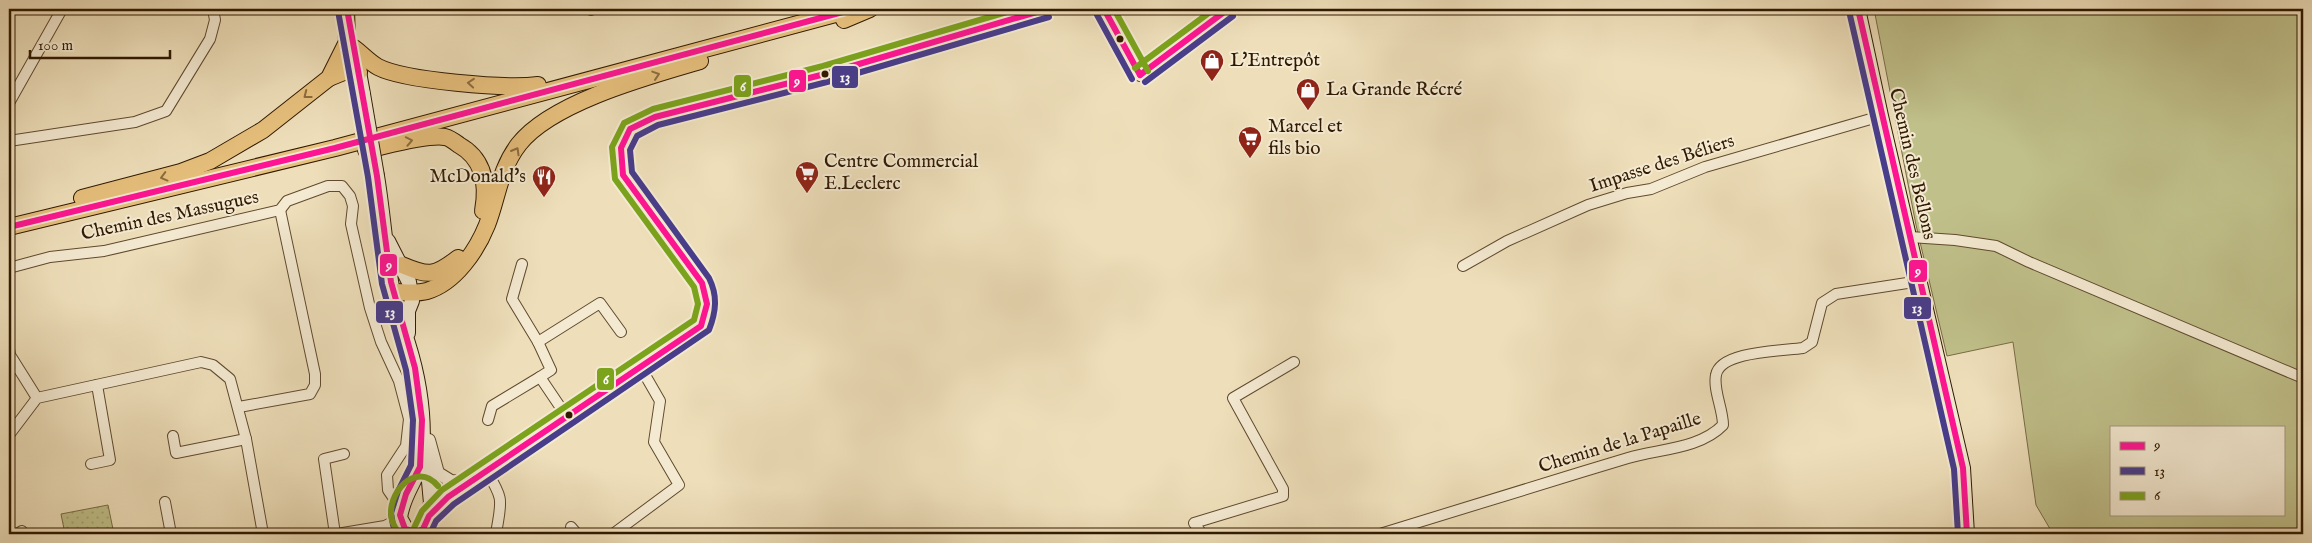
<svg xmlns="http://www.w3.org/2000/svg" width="2312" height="543" font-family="'IM FELL English',serif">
<defs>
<pattern id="park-dots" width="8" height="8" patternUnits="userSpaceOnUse" patternTransform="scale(1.25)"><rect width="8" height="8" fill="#c0c08a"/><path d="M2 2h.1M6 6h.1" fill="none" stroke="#a5a475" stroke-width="1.8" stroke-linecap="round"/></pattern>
</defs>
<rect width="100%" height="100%" fill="#eedfba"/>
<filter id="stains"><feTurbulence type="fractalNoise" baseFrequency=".004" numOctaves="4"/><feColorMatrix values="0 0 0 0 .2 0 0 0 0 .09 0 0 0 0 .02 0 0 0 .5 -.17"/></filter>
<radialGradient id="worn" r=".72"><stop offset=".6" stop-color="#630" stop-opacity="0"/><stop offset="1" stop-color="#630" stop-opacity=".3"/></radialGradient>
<path fill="#c0c08a" stroke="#786c45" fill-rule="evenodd" d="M1874,9H2303V534H2053L2036,505L2013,342L1947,356L1916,225ZM2111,427H2283V514H2111Z"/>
<path fill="url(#park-dots)" stroke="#786c45" d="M108,505L114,534H65L61,514Z"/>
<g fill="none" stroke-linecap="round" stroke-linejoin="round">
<g stroke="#604a2e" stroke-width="12">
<g id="minor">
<path d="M591,10V9"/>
<path d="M9,103L62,9"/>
<path d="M9,141L135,122L166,111L210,39L215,20L213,9"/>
<path d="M1910,237L1955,240L1996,246L2029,262L2303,378"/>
<path d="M522,264L512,299L538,342L551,370L540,377L567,417"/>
<path d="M1463,266L1507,241L1588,205L1627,193L1651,189L1705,167L1881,116"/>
<path d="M9,268L50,257L104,251L280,210L287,201L328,186H342L350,196L353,206L351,224L370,308L381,342L399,381L409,419L406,446L387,475L388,490L397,503L400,515"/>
<path d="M538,342L600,303L621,332"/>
<path d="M9,349L10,355L37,398"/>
<path d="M239,407L310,394L315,385V374L280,210"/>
<path d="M488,420L492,406L540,377"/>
<path d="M9,435L37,398L201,362L213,365L230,379L246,439L263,534"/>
<path d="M173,436L176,453L246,439"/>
<path d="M91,464L110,460L97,385"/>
<path d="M487,472C505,501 501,501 496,534"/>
<path d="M165,502L171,534"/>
<path d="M571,527L577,534"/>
<path d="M17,534L22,531"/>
<path d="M335,534L324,459L344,454"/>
<path d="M337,534L385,526L400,518"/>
<path d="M613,534L679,485L654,442L660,401L641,368"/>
<path d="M1202,534L1194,523L1283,496V489L1233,398L1294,362"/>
<path d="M1380,534C1462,509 1545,483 1628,458C1658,449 1700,449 1723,425C1723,409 1713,390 1716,375C1720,351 1782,351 1803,348L1812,342L1822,303L1836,294L1920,281"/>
</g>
</g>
<g stroke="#604a2e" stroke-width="14">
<g id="tertiary">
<path d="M1104,9L1140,75L1228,9"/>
<path d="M429,440L438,473L451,481L470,482"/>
<path d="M429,516L448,497L701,326C708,310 709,299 702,283L623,175L621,148L630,129L655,117L825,74L1047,9"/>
</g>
</g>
<g stroke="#301900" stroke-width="16">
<g id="secondary">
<path d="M1858,9L1881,116L1963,468L1967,534"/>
<path d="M357,61L363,94"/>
<path d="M377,176C384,218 386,261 395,303C398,317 404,330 408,343C419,378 425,418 422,455C419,480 403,493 400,518L409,534"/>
<path d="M388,241L409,282L412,301L408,311V333"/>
<path d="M421,534L431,503L427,460"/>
</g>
</g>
<g stroke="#301900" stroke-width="18">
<g id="primary">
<path d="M844,20L870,9"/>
<path d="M354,48C362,54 370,63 378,67C405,81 507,89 538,85"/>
<path d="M329,78L351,69L359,72"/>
<path d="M366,150C386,146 426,134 445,137C450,138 455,142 459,145C484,159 488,184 483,211"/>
<path d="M82,198L181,172L210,161L263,130L329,78L347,42L346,9"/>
<path d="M9,227L335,148L854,9"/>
<path d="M402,265C428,276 434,277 458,258"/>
<path d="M393,292C404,292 416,294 427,291C455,283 477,250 487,225C498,197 499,170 519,144C552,102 649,76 700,61"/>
</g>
</g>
<use href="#minor" stroke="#f4ead2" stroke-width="10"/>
<use href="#tertiary" stroke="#f4ead2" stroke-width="12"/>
<use href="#secondary" stroke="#f4ead2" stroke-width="14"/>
<use href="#primary" stroke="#e7c07d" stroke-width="16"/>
<g stroke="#301900" stroke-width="16" stroke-linecap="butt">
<path id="secondary-bridge" d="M363,94L377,176"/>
</g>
<use href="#secondary-bridge" stroke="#f4ead2" stroke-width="14"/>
<g stroke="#f4ead2" stroke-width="10">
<g id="bus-1">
<path d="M347,9L377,176L391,282L415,368L422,420L420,467L406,494L400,515L405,529L417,532L423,529L429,516L448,497L701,326L707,304L702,283L623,175L621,148L630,129L655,117L825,74L1047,9"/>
<path d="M1104,9L1140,75"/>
<path d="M1858,9L1963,468L1967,534"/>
<path d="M1140,75L1228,9"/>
<path d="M9,227L335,148L854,9"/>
</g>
</g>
<g stroke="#f4ead2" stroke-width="10">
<g id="bus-2">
<path d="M338,11L368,177L382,284L406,370L413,420L411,465L398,491L391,513L393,525L398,534"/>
<path d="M1849,11L1954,469L1958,534"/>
<path d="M1096,13L1132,79"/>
<path d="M1145,82L1233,16"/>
<path d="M430,534L436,521L454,504L709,330C716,312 718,296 709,278L632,172L630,150L637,136L658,125L827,82L1049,17"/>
</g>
</g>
<g stroke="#f4ead2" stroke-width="10">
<g id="bus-3">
<path d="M1114,9L1148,71"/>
<path d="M1135,68L1214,9"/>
<path d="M413,530L422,511L442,490L694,320L698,304L694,287L615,179L612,147L624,123L653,109L823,66L1017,9"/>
<path d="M399,534C397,530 393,525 392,520C385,495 416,459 438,486"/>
</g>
</g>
<use href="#bus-1" stroke="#ff1493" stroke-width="6"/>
<use href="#bus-2" stroke="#483d8b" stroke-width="6"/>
<use href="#bus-3" stroke="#7ba31c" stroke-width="6"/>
</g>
<defs><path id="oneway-chevron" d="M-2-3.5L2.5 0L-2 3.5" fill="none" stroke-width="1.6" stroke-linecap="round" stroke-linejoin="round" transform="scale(1.25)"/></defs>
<g stroke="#8c6c3e">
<use href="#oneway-chevron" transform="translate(656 75) rotate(-18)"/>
<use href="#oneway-chevron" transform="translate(471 83) rotate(-175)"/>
<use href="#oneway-chevron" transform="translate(307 95) rotate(142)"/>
<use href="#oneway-chevron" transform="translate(409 141) rotate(-11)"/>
<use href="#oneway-chevron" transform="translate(516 151) rotate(-60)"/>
<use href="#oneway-chevron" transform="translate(164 177) rotate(165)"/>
</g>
<defs>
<g id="shop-pin" transform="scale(1.25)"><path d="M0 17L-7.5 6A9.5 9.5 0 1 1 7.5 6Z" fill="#8f2418" stroke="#f4ead2"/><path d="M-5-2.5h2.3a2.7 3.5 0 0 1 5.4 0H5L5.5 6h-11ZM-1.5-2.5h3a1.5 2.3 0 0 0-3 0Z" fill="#fff"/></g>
<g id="supermarket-pin" transform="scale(1.25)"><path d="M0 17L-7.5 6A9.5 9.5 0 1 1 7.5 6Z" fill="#8f2418" stroke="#f4ead2"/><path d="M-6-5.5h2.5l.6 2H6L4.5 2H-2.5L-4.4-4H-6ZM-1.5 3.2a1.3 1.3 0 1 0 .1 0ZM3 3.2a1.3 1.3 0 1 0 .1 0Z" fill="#fff"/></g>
<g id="restaurant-pin" transform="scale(1.25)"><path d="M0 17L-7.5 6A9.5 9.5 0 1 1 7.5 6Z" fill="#8f2418" stroke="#f4ead2"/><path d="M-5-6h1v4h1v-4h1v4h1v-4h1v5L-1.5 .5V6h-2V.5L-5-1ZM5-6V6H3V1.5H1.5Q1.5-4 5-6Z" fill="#fff"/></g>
</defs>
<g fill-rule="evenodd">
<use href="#shop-pin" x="1212" y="61"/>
<use href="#shop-pin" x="1308" y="90"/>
<use href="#supermarket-pin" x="1250" y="138"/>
<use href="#supermarket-pin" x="807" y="173"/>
<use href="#restaurant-pin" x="544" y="177"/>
</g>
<g fill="#301900" stroke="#f4ead2" stroke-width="2">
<circle cx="1120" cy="39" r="4.5"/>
<circle cx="825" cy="74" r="4.5"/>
<circle cx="569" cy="415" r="4.5"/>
</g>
<g text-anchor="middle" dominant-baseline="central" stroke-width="4" stroke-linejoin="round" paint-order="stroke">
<g font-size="19" fill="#301900" stroke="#f4ead2" text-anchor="start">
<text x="1230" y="61">L'Entrepôt</text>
<text x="1326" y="90">La Grande Récré</text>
<text x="1268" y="127">Marcel et<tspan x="1268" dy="22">fils bio</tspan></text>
<text x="824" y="162">Centre Commercial<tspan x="824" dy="22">E.Leclerc</tspan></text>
<text x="526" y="177" text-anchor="end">McDonald's</text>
</g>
<g font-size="19" fill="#301900" stroke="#f4ead2">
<text transform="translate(1662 164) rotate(-18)">Impasse des Béliers</text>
<text transform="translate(1912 164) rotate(77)">Chemin des Bellons</text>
<text transform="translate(170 216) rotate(-12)">Chemin des Massugues</text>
<text transform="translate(1620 443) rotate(-17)">Chemin de la Papaille</text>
</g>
</g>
<g stroke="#f4ead2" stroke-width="2">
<rect x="831" y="65" width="28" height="24" rx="5" fill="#483d8b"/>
<rect x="788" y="69" width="19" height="24" rx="5" fill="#ff1493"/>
<rect x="733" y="74" width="19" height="24" rx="5" fill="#7ba31c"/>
<rect x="379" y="253" width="19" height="24" rx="5" fill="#ff1493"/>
<rect x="1908" y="259" width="20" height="24" rx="5" fill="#ff1493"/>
<rect x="1903" y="296" width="29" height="24" rx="5" fill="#483d8b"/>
<rect x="375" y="300" width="29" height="24" rx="5" fill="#483d8b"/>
<rect x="596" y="367" width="19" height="24" rx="5" fill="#7ba31c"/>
</g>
<g font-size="14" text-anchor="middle" font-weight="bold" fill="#fff">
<text x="845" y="82">13</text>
<text x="797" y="86">9</text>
<text x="743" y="91">6</text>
<text x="389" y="270">9</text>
<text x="1918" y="276">9</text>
<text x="1917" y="313">13</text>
<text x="390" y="317">13</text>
<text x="606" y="384">6</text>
</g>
<rect width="2312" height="543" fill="none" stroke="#eedfba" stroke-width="30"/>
<rect x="10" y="10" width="2292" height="523" fill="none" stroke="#301900" stroke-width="2.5"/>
<rect x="15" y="15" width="2282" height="513" fill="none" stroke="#301900"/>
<rect x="2110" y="426" width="175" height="90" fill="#f4ead2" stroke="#a6967e"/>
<rect x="2120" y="442" width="25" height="8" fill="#ff1493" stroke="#a6967e"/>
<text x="2154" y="450" font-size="15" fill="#301900">9</text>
<rect x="2120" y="467" width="25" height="8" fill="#483d8b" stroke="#a6967e"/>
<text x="2154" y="476" font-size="15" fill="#301900">13</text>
<rect x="2120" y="492" width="25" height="8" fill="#7ba31c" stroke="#a6967e"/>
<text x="2154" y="500" font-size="15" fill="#301900">6</text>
<path d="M30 50v8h140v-8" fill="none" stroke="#301900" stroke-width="2.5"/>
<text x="38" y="50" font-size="15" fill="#301900" stroke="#f4ead2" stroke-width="4" paint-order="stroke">100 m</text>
<rect width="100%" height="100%" filter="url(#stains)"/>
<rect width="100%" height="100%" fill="url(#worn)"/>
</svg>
